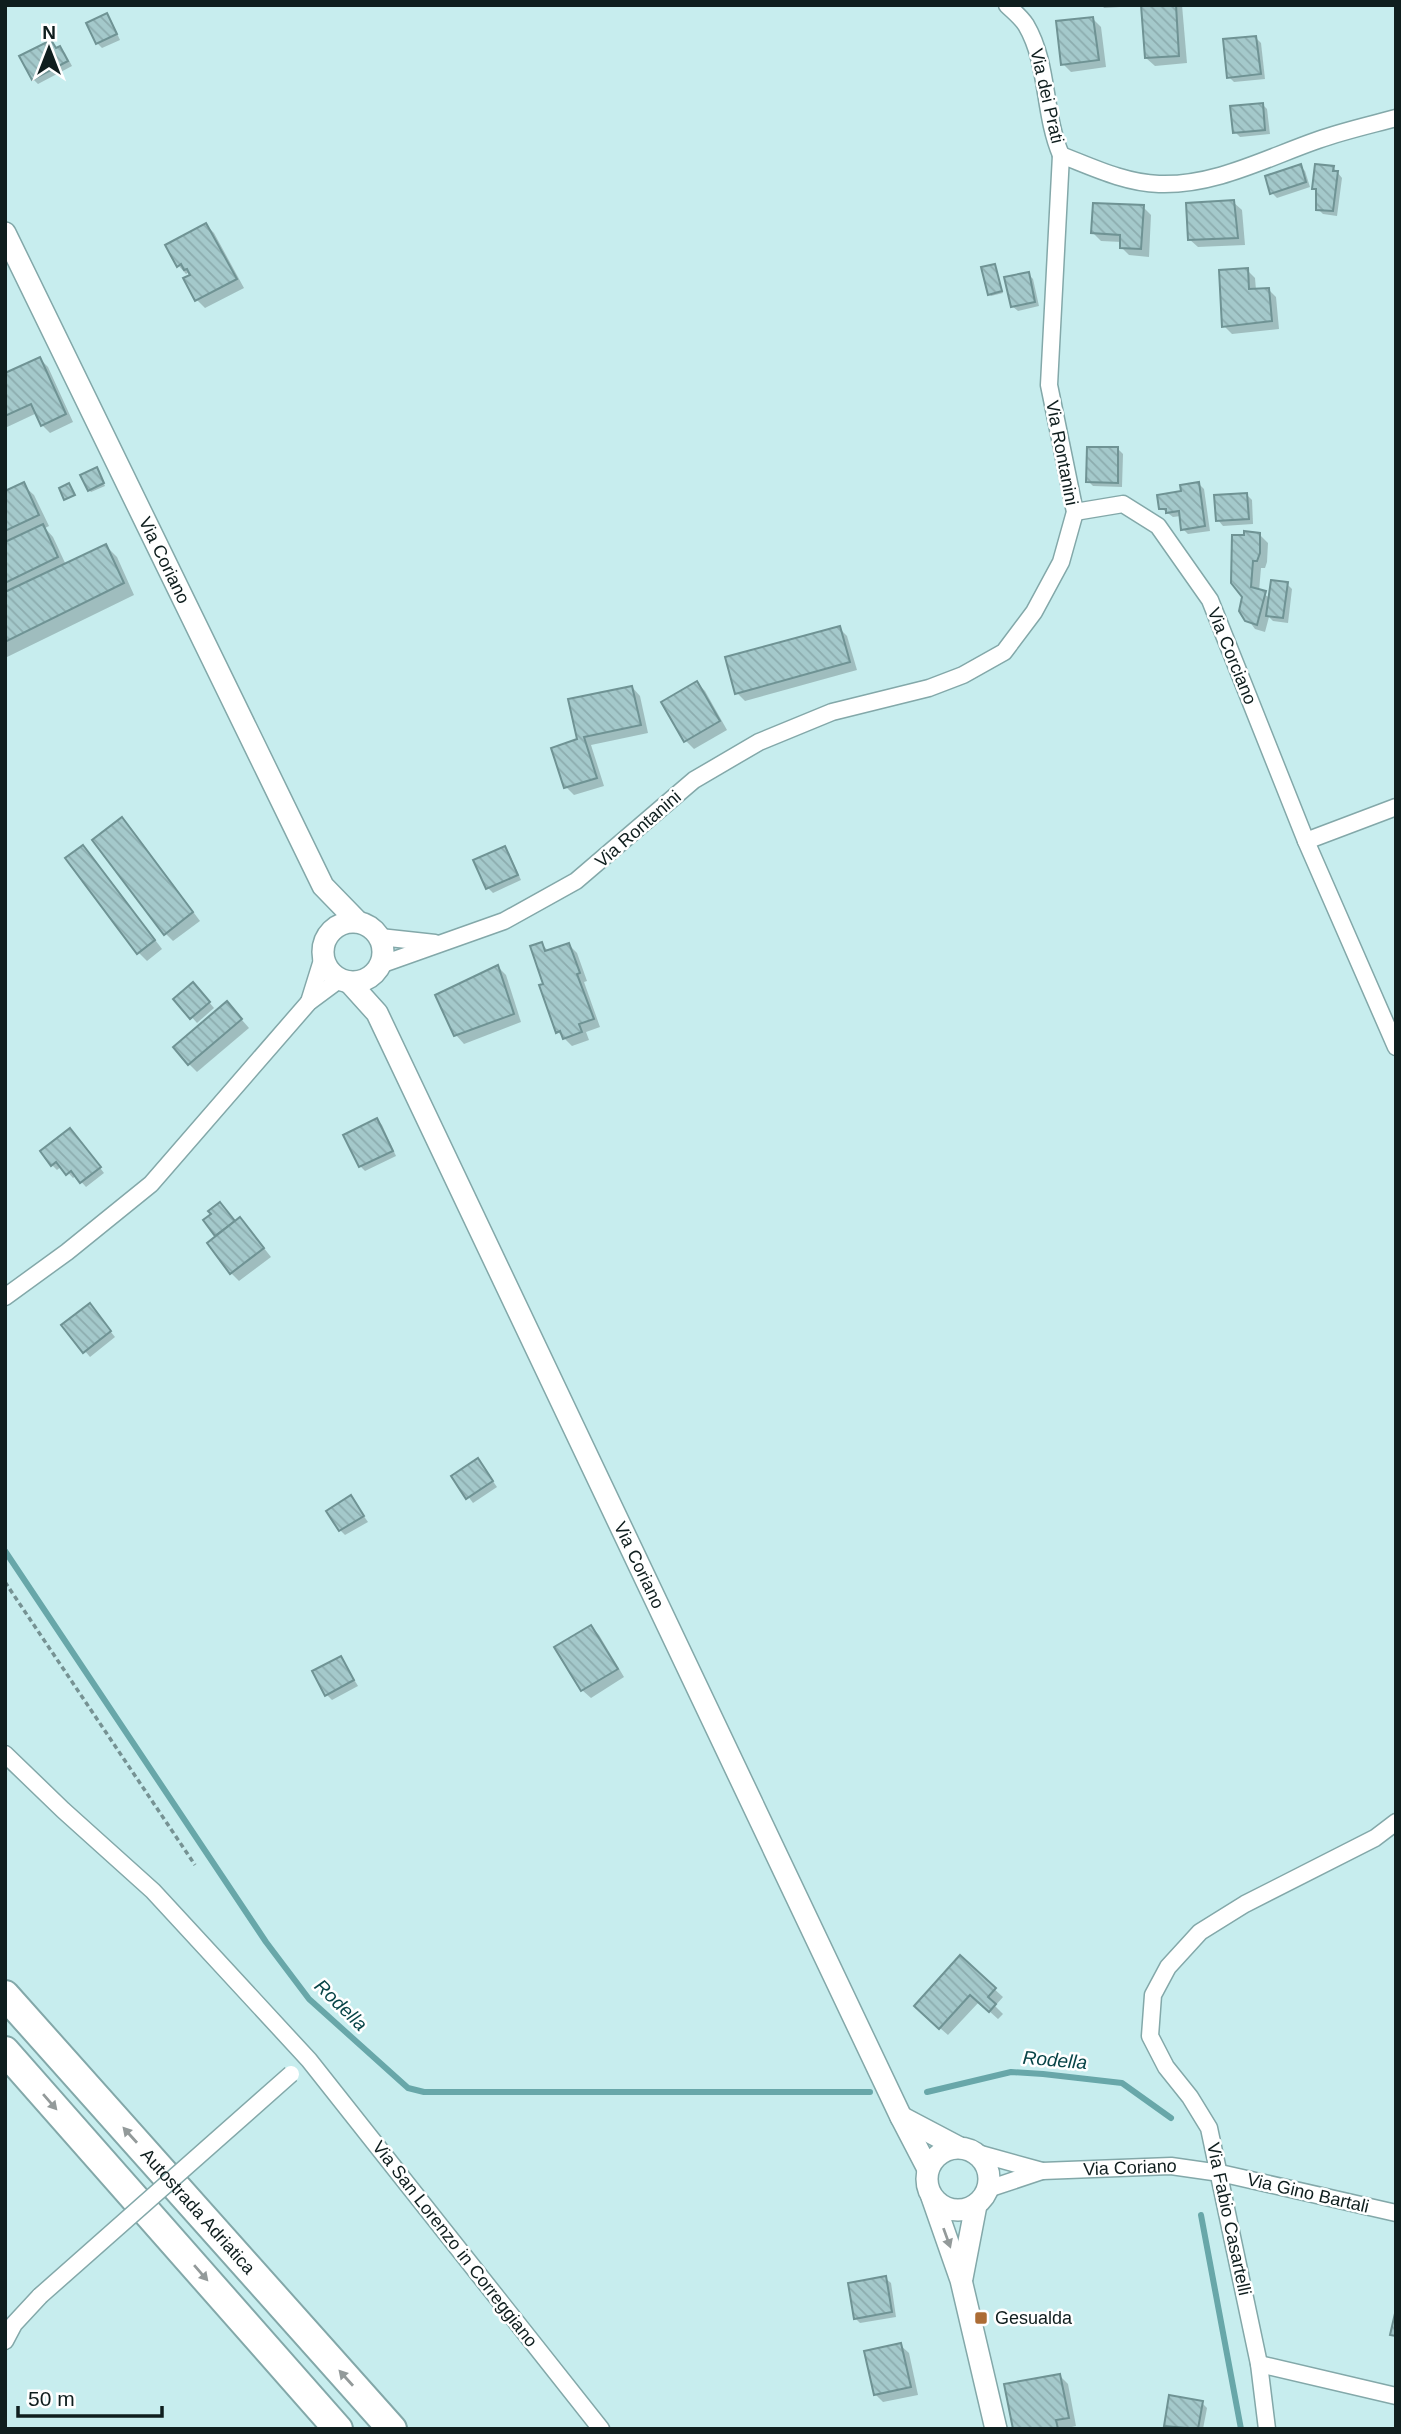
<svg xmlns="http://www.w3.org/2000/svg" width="1401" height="2434" font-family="Arial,sans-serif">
<defs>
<pattern id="building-back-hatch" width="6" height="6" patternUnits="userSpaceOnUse" patternTransform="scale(1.75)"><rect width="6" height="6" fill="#a4c9cb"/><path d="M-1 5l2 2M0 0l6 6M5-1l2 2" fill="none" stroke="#8cacae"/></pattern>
</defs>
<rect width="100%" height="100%" fill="#c7edee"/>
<g fill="#0003">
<path d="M1102,5H1136V6L1104,8Z"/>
<path d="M1143,5H1182L1187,63L1155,66L1146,58Z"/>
<path d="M106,15L111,20L120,40L102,48L97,43Z"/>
<path d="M1092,18L1101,27L1106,67L1071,72L1063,64Z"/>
<path d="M1256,38L1261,43L1265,79L1234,82L1229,77Z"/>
<path d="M51,42L57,50L60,48L65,53L72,66L38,84L33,79Z"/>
<path d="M1262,104L1267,109L1270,134L1240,137L1235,132Z"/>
<path d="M1300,166L1305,171L1310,187L1277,198L1272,193Z"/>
<path d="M1333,167L1342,178L1337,216L1323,214L1318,209V192L1314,188Z"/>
<path d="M1233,202L1242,210L1245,245L1198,247L1189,239Z"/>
<path d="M1143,207L1151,215L1149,257L1129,255L1121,247L1122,242L1101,241L1093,233Z"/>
<path d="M206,225L214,233L244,288L205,308L197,300L186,279L192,276L189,272L186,274L178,265Z"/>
<path d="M995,266L1003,293L991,296L989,294Z"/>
<path d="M1247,270L1255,278L1256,290L1268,289L1276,297L1279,329L1232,334L1224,326Z"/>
<path d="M1028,274L1033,279L1039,306L1018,311L1012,306Z"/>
<path d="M40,359L48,367L73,422L50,433L42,425L37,413L5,428V375Z"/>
<path d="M1118,449L1123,454L1122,487L1093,486L1088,481Z"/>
<path d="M98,471L105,486L91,492L89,490Z"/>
<path d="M1199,484L1204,489L1210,531L1188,534L1183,529L1181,516L1173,517L1161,508Z"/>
<path d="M23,485L34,495L49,526L45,528L53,537L66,565L106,546L117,557L134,595L5,658V493Z"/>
<path d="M1247,495L1252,500L1253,524L1223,526L1218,520Z"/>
<path d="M1259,534L1268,543L1267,562L1265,568H1261L1259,591L1270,598L1287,584L1292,589L1288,623L1273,621L1269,617L1265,632L1255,629L1241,610Z"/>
<path d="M839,628L847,636L857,670L745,701L737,693Z"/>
<path d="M697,683L705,691L727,730L694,749L686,741L663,703Z"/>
<path d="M632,687L640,696L648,733L591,745L604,786L574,795L566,787L579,740Z"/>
<path d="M130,827L200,921L173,941L165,933Z"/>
<path d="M504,848L509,853L521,880L493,893L488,888Z"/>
<path d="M91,855L162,949L147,961L139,953Z"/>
<path d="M542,944L549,952L569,945L577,953L587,981L584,982L600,1027L586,1032L589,1040L572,1046L558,1032Z"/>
<path d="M498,967L506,975L521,1022L464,1044L456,1035L438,996Z"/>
<path d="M198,989L214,1008L197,1023L176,999Z"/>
<path d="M235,1012L249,1028L197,1072L189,1064Z"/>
<path d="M377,1120L382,1125L396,1156L365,1171L360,1166Z"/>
<path d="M75,1135L104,1173L86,1187L76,1176L73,1178L62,1166L57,1170L52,1165Z"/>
<path d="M220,1204L235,1223L248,1228L271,1257L239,1281L231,1273L217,1236L206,1220Z"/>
<path d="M94,1311L115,1337L90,1357L64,1326Z"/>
<path d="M482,1465L497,1487L473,1503L453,1476Z"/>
<path d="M351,1498L368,1522L345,1535L340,1530Z"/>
<path d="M591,1627L599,1635L624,1677L591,1698L582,1690Z"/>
<path d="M341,1658L358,1686L332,1700L327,1695Z"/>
<path d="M960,1958L1003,1997L995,2006L1003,2014L998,2019L979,2002L948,2035L924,2014Z"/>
<path d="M885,2278L891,2283L896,2317L860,2323L855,2318Z"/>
<path d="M900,2345L909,2353L918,2395L883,2402L875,2394Z"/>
<path d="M1060,2376L1068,2384L1076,2426L1063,2429H1014Z"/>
<path d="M1202,2403L1207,2408L1203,2429H1169L1166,2426Z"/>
</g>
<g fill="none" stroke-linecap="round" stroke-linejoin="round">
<g stroke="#68a7a9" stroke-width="6">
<path d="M5,1551L266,1942L309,1999L408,2088L424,2092H870"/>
<path d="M927,2092L1011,2072L1043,2074L1122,2083L1171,2118"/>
<path d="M1201,2215L1241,2429"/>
</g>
</g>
<g fill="url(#building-back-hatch)" stroke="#6f9394" stroke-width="2">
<path d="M1141,5H1176L1179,56L1145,58Z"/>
<path d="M107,13L117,34L96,44L86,23Z"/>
<path d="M1093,17L1099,60L1061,65L1056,21Z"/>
<path d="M1256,36L1261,74L1227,78L1223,39Z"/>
<path d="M51,40L56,48L60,46L68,61L32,80L19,56Z"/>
<path d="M1263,103L1265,130L1233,133L1230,106Z"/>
<path d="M1301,164L1306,182L1270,194L1265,176Z"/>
<path d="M1315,164L1334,166L1333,171H1338L1333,211L1316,210V189H1312Z"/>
<path d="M1234,200L1238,238L1188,240L1186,203Z"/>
<path d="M1093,203L1144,205L1141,249L1120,248V235L1091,233Z"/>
<path d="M206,223L237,279L195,301L183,278L190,275L187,269L184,270L181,264L177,267L165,245Z"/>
<path d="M995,264L1002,291L988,295L981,267Z"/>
<path d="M1248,268L1249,289L1269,288L1272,321L1222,327L1219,270Z"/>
<path d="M1029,272L1035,302L1011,307L1004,277Z"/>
<path d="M40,357L66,414L41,426L31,404L5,416V373Z"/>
<path d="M1087,447H1118V483L1086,482Z"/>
<path d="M97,467L104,483L88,491L80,475Z"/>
<path d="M24,482L39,515L5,531V491Z"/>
<path d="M1199,482L1205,526L1181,530L1179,511L1166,513V509H1159L1157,495L1181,491L1180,485Z"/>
<path d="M69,483L75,495L64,500L59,488Z"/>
<path d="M1247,493L1249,519L1216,521L1214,495Z"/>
<path d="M43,524L58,557L5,583V542Z"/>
<path d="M1244,531L1260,533V553L1257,561H1253L1251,587L1266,591L1257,625L1245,621L1239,611L1242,597L1231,583L1232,535H1244Z"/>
<path d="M106,544L124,583L5,642V592Z"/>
<path d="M1271,580L1288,582L1283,618L1266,616Z"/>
<path d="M840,626L850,662L735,694L725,657Z"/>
<path d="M697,681L720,721L684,742L661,702Z"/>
<path d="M632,686L641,725L584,737L597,778L564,788L551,748L577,739L568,699Z"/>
<path d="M122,817L193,912L164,935L92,840Z"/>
<path d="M83,845L155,940L137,954L65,858Z"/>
<path d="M505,846L518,875L486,889L473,860Z"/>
<path d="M542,942L545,951L569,943L580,973L577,974L594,1019L579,1024L582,1032L563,1039L560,1031L556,1033L539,985L543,984L530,946Z"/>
<path d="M498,965L514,1014L454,1036L435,995Z"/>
<path d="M193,982L210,1002L190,1019L173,999Z"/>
<path d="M227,1001L242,1019L188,1065L173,1047Z"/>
<path d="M377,1118L393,1151L359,1167L343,1135Z"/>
<path d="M70,1128L101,1167L80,1183L71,1171L66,1175L56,1162L51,1166L40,1151Z"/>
<path d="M220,1202L235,1221L215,1236L203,1220L211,1214L208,1211Z"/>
<path d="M240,1217L264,1248L230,1274L207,1243Z"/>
<path d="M90,1303L111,1331L83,1353L61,1325Z"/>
<path d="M478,1458L493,1481L466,1499L451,1476Z"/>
<path d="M351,1495L364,1516L339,1531L326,1511Z"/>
<path d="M591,1625L618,1669L581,1691L554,1647Z"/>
<path d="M341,1656L354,1680L325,1696L312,1671Z"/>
<path d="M960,1955L996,1988L988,1997L996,2004L989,2012L970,1995L939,2029L914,2006Z"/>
<path d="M886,2276L892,2312L854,2319L848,2283Z"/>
<path d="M1396,2309V2336L1390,2335Z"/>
<path d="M901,2343L911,2387L874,2395L864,2351Z"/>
<path d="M1060,2374L1069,2418L1056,2420L1058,2429H1013L1004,2384Z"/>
<path d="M1169,2395L1203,2401L1198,2429L1164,2426Z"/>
</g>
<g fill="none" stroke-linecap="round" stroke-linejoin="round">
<g stroke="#83a8a9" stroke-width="19">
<g id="minor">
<path d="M1007,5C1013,11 1021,17 1026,25C1049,64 1043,113 1061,155"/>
<path d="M1075,512L1123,504L1158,526L1210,600L1306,841L1396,1047"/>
<path d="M1306,841L1396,807"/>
<path d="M380,937L435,943"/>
<path d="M380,965L504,921L576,881L694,780L759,742L832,712L929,688L963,675L1004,652L1034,612L1061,562L1075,512L1049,385L1061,155C1092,167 1125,183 1159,184C1215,186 1266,158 1318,140C1343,131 1370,125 1396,118"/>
<path d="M309,1002L323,957"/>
<path d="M5,1297L67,1252L151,1184L309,1002L340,979"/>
<path d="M5,1754L63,1810L153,1891L309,2060L601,2429"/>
<path d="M977,2153L1042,2171"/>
<path id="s1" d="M988,2189L1042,2171L1171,2166L1220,2173L1396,2213"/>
<path d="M5,2341L14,2324L40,2296"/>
<path d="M1259,2364L1396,2396"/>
<path d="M1267,2429L1259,2364L1209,2128L1190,2097L1166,2067L1150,2036L1153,1995L1168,1967L1200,1932L1245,1904L1375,1838L1396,1822"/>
</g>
</g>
<g stroke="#83a8a9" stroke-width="24">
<g id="secondary">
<path id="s2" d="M5,233L323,886L358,922"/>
<circle cx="353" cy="952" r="30"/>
<path id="s3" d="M349,982L377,1013L901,2117L928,2169"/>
<path d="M901,2117L958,2147"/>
<circle cx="958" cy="2179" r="31"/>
<path d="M932,2197L961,2280L996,2429"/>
<path d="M962,2278L976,2205"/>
</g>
</g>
<g stroke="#83a8a9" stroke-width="32">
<g id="motorway">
<path id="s4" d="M5,1995L392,2429"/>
<path d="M5,2051L338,2429"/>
</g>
</g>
<path stroke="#769293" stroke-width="3.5" stroke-dasharray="5 3.5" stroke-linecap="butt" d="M5,1582L195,1865"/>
<use href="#minor" stroke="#fff" stroke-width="16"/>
<use href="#secondary" stroke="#fff" stroke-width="21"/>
<use href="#motorway" stroke="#fff" stroke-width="28"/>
<g stroke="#83a8a9" stroke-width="19" stroke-linecap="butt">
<path id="minor-bridge" d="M40,2296L291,2074"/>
</g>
<use href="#minor-bridge" stroke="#fff" stroke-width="16"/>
</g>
<defs><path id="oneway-solid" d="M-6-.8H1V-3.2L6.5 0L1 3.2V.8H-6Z" transform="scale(1.75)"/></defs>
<g fill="#939a9a">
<use href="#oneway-solid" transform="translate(50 2102) rotate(49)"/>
<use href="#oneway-solid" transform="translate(130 2135) rotate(-132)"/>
<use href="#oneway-solid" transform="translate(947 2238) rotate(70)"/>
<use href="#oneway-solid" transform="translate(201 2273) rotate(49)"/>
<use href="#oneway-solid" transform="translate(346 2378) rotate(-132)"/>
</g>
<rect fill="#ac6c35" stroke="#fff" stroke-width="2.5" x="974" y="2311" width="14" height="14" rx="3.5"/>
<g text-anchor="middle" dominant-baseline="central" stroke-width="5" stroke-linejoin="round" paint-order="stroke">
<g font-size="18" fill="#0f1e1e" stroke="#fff">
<text transform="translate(1047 96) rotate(77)">Via dei Prati</text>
<text transform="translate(1062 453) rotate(79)">Via Rontanini</text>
<text stroke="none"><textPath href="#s2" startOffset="364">Via Coriano</textPath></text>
<text transform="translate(1232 656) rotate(68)">Via Corciano</text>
<text transform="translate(638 829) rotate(-41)">Via Rontanini</text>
<text stroke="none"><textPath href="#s3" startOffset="653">Via Coriano</textPath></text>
<text stroke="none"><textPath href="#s1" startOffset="145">Via Coriano</textPath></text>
<text transform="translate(1308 2193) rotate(13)">Via Gino Bartali</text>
<text stroke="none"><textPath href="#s4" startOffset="290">Autostrada Adriatica</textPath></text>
<text transform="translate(1229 2219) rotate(78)">Via Fabio Casartelli</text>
<text transform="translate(455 2244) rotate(52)">Via San Lorenzo in Correggiano</text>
</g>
<g font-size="18" fill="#0f1e1e" stroke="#fff" text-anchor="start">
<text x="995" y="2318">Gesualda</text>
</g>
<g font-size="19" font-style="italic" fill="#084447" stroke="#fff">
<text transform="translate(341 2005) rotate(44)">Rodella</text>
<text transform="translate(1055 2060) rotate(5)">Rodella</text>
</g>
</g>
<rect width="1401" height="2434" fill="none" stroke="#0f1e1e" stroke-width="14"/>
<g transform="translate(49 49)" stroke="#ffffff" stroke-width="5" paint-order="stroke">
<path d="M0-5L12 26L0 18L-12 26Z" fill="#0f1e1e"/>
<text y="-10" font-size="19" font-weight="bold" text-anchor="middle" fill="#0f1e1e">N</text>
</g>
<path d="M18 2406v10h144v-10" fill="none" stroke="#0f1e1e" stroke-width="3.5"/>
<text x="28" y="2406" font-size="21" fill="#0f1e1e" stroke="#ffffff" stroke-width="5" paint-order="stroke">50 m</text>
</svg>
